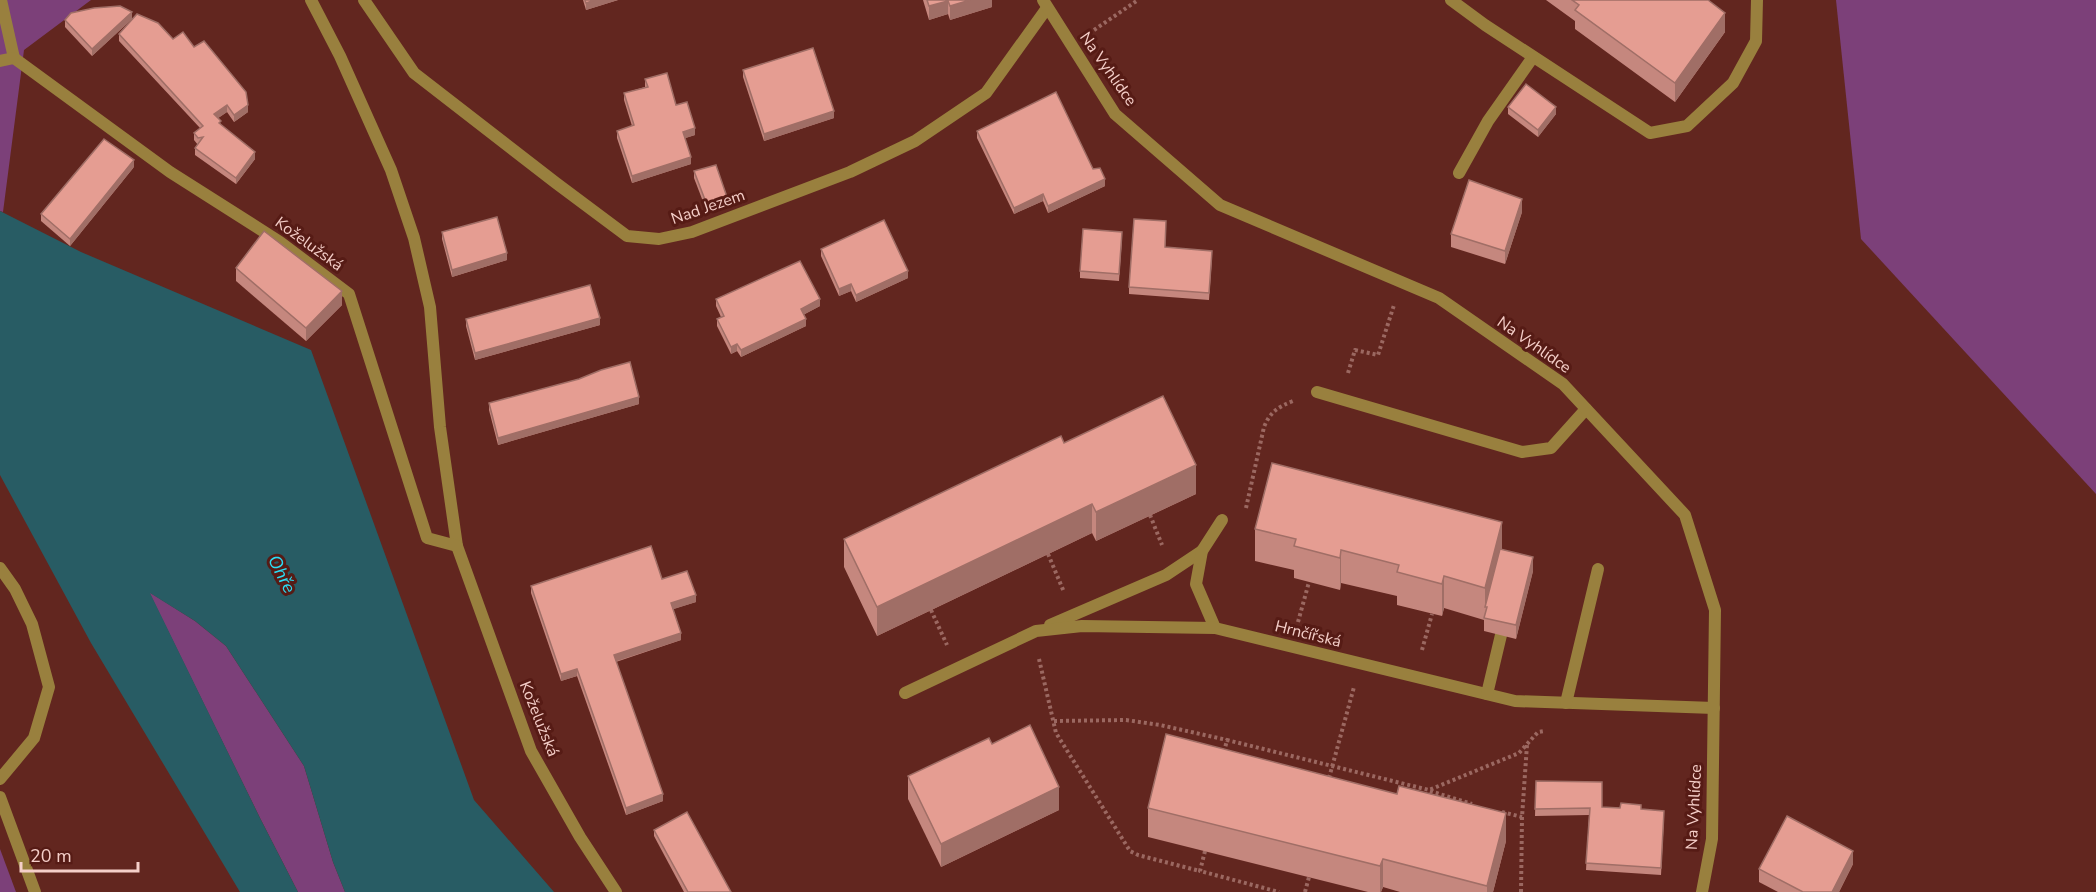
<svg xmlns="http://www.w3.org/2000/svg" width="2096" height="892" font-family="'Nunito Sans',sans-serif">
<rect width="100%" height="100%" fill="#62261f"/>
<g fill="#7c4079">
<path d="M0,0H91L24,50L3,212L0,211Z"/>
<path d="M1836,0H2096V494L1861,239Z"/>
<path d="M149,592L195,621L226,646L304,766L333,862L345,892H298L260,818Z"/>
<path d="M0,849L16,892H0Z"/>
</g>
<path fill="#285c64" d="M0,211L81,252L311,350L474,800L554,892H345L333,862L304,766L226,646L195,621L150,593L260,818L298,892H240L91,643L0,475Z"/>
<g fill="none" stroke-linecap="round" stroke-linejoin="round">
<g stroke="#9b6861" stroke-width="4" stroke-dasharray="3 3" stroke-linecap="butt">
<path d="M1094,30L1138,0"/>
<path d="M1348,373L1355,350L1378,355L1394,305"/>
<path d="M1246,508L1264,427C1270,412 1278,407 1293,401"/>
<path d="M1150,515L1162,545"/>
<path d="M1048,554L1064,592"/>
<path d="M931,610L947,645"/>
<path d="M1298,622L1309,582"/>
<path d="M1422,650L1432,614"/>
<path d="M1039,659L1056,733L1130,851L1138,855L1200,871"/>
<path d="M1054,721L1126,720L1160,725L1227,740"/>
<path d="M1224,752L1227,740L1429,790L1519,753L1538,732L1544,731"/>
<path d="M1329,778L1354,687"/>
<path d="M1430,791L1472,804"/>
<path d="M1502,812L1522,817"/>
<path d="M1205,851L1200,871L1279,892"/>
<path d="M1305,892L1309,877"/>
<path d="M1521,892L1522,817L1527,745"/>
</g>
<g stroke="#99803e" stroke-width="12">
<path d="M1451,0L1485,25L1650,133L1687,126L1733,83L1756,41L1757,0"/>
<path d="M1459,173L1488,121L1533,57"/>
<path d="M1317,392L1522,452L1551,448L1586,409"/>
<path d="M1050,625L1166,575L1202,551"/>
<path d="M1215,628L1196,584L1202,551L1222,520"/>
<path d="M905,693L1036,631L1082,626L1215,628L1515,701L1714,708"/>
<path d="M1487,694L1501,635"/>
<path d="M1566,703L1598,569"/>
</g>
<g stroke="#99803e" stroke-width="12">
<path d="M1,0L14,58"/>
<path d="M311,0L340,56L391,170L414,238L430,307L440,427L457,546L531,751L580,837L616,892"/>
<path d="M364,0L414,73L556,183L627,236L659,239L692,232L850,172L915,141L986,93L1047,8"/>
<path d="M1043,0L1115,114L1220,205L1439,298L1563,384L1685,515L1715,610L1712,839L1702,892"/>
<path d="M0,61L14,58L170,172L280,242L349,294L427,538L457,546"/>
<path d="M0,568L15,589L32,624L49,687L34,738L0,779"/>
<path d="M0,797L35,892"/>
</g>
</g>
<g fill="#c5877e">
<path d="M583,0H618L586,10Z"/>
<path d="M923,0H992V7L950,20L948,14L929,20Z"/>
<path d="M1546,0H1708L1725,32L1675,102L1575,29V21Z"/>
<path d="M132,19L92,56L65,27V20Z"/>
<path d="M119,34L173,39L194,47L248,112L234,122L227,112L218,118L221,125L255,159L236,184L195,155V148L198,145L194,140V133L200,128L119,41Z"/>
<path d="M743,70L834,118L764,141L743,77Z"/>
<path d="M645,79L676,105L695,135L685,138L691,164L632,183L617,138V131L632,126L624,100V93L645,87Z"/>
<path d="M1508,107L1556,114L1538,137L1508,114Z"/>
<path d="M977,131L1093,169L1105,186L1048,213L1043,201L1014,214L977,138Z"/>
<path d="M134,167L70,246L41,221V214Z"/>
<path d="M694,171L728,207L707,212L694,178Z"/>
<path d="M1522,212L1505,264L1451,247V234Z"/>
<path d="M1166,228L1165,247L1212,258L1209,300L1129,294V287Z"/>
<path d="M442,232L507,260L452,277L442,239Z"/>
<path d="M1122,239L1119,281L1080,278V271Z"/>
<path d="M821,249L908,278L856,302L851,291L839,296L821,256Z"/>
<path d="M236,268L342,305L306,341L236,281Z"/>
<path d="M716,299L820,306L803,315L806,326L741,357L737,351L731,354L717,326V319L721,317L716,306Z"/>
<path d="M466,319L600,325L475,360L466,326Z"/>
<path d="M579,379L639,404L498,445L489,410V403Z"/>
<path d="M1064,443L1196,494L1096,541L1092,533L877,636L844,567V539Z"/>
<path d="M1255,529L1502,549L1533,571L1516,639L1484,631V620L1444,608L1442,616L1397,605V596L1341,583L1340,590L1294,578V570L1255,561Z"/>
<path d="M662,579L696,602L673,609L681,640L616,662L663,801L626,815L577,676L561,681L531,593V586Z"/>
<path d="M992,744L1059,810L941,867L908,799V776Z"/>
<path d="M1536,781L1602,807L1641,809L1664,818L1661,875L1586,870L1589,815L1535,816Z"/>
<path d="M1148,808L1506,841L1493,892H1400L1383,887L1381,892H1368L1148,837Z"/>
<path d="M654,830L731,892H684L654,836Z"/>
<path d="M1853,864L1839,892H1778L1759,882V869Z"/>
</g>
<g fill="#a06e66">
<path d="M595,0H618L586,10V3Z"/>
<path d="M970,0H992V7L950,20V6Z"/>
<path d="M948,1V14L929,20V6Z"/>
<path d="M132,12V19L92,56V49Z"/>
<path d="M1725,13V32L1675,102V83Z"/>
<path d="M227,105V112L214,121V114Z"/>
<path d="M248,105V112L234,122V115Z"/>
<path d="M1556,107V114L1538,137V130Z"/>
<path d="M834,111V118L764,141V134Z"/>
<path d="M695,128V135L683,139V132Z"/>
<path d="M255,152V159L236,184V178Z"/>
<path d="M691,157V164L632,183V176Z"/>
<path d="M134,160V167L70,246V239Z"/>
<path d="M1105,179V186L1048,213V206Z"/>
<path d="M1043,194V201L1014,214V208Z"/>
<path d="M1522,199V212L1505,264V251Z"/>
<path d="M728,200V207L707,212V205Z"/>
<path d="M507,253V260L452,277V270Z"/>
<path d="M908,271V278L856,302V295Z"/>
<path d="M851,284V291L839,296V289Z"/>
<path d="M342,291V305L306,341V328Z"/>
<path d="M820,299V306L801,316V309Z"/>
<path d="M600,318V325L475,360V353Z"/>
<path d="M806,319V326L741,357V350Z"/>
<path d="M737,344V351L731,354V347Z"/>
<path d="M639,397V404L498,445V438Z"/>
<path d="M1196,465V494L1096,541V512Z"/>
<path d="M1092,504V533L877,636V607Z"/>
<path d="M1502,522V554L1487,607H1485V588Z"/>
<path d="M1341,550V583L1340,590V558Z"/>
<path d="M1533,557V571L1516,639V625Z"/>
<path d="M1444,576V608L1442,616V584Z"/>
<path d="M696,595V602L671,610V603Z"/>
<path d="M681,633V640L614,662V655Z"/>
<path d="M577,669V676L561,681V674Z"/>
<path d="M1059,787V810L941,867V844Z"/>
<path d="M663,794V801L626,815V808Z"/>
<path d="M1506,813V841L1493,892H1487V886Z"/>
<path d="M1853,851V864L1839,892H1832Z"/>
<path d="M1383,859V887L1381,892H1380V866Z"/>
</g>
<g fill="#e59d92" stroke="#a06e66" stroke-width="1.5">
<path d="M585,0H595L586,3Z"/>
<path d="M927,0H970L950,6L948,1L929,6Z"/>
<path d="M1572,0H1708L1725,13L1675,83L1575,10L1579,5Z"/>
<path d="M120,6L132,12L92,49L65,20L71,13L94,8Z"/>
<path d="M137,14L158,23L173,39L183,32L194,47L204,41L246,92L248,105L234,115L227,105L214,114L221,121L219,123L255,152L236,178L195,148L203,137L198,138L194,133L203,126L119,34Z"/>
<path d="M813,48L834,111L764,134L743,70Z"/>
<path d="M667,73L676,105L687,102L695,128L683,132L691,157L632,176L617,131L634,125L624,93L648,87L645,79Z"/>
<path d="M1526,84L1556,107L1538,130L1508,107Z"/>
<path d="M1056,92L1093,169L1100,168L1105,179L1048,206L1043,194L1014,208L977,131Z"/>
<path d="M104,139L134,160L70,239L41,214Z"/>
<path d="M716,165L728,200L707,205L694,171Z"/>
<path d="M1469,180L1522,199L1505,251L1451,234Z"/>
<path d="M497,217L507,253L452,270L442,232Z"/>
<path d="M1134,219L1166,221L1165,247L1212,251L1209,293L1129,287Z"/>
<path d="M884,220L908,271L856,295L851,284L839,289L821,249Z"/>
<path d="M1083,229L1122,232L1119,274L1080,271Z"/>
<path d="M264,231L342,291L306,328L236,268Z"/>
<path d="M800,261L820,299L801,309L806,319L741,350L737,344L731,347L717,319L724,316L716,299Z"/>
<path d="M590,285L600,318L475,353L466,319Z"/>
<path d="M630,362L639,397L498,438L489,403L579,379L601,370Z"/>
<path d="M1163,396L1196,465L1096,512L1092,504L877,607L844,539L1061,436L1064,443Z"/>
<path d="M1272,463L1502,522L1485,588L1444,576L1442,584L1397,572L1399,565L1341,550L1340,558L1294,546L1296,539L1255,529Z"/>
<path d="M651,546L662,579L687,571L696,595L671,603L681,633L614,655L663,794L626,808L577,669L561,674L531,586Z"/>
<path d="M1500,549L1533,557L1516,625L1484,618L1487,607H1485Z"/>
<path d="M1030,725L1059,787L941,844L908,776L989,738L992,744Z"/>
<path d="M1166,734L1397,794L1399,786L1506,813L1487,886L1383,859L1380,866L1148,808Z"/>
<path d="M1536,781L1602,782V807L1620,808L1621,803L1641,805V809L1664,811L1661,868L1586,863L1590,808L1535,809Z"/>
<path d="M687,812L731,892H688L654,830Z"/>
<path d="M1787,816L1853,851L1832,892H1803L1759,869Z"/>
</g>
<g text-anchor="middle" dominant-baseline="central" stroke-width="6" stroke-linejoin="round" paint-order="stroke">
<g font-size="16" fill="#f5cfc9" stroke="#561b15">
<text transform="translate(1108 69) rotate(55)">Na Vyhlídce</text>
<text transform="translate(708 207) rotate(-19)">Nad Jezem</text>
<text transform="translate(309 244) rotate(36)">Koželužská</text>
<text transform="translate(1534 345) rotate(35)">Na Vyhlídce</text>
<text transform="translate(1308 634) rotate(14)">Hrnčířská</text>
<text transform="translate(539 719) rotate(68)">Koželužská</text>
<text transform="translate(1694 807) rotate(-87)">Na Vyhlídce</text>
</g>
<g font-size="18" font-style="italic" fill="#2bdef6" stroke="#561b15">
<text transform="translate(282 574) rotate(63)">Ohře</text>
</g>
</g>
<path d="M21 862v9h117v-9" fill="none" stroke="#f5cfc9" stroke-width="3"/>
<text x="30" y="862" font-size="18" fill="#f5cfc9" stroke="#561b15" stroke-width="4.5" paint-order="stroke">20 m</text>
</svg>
